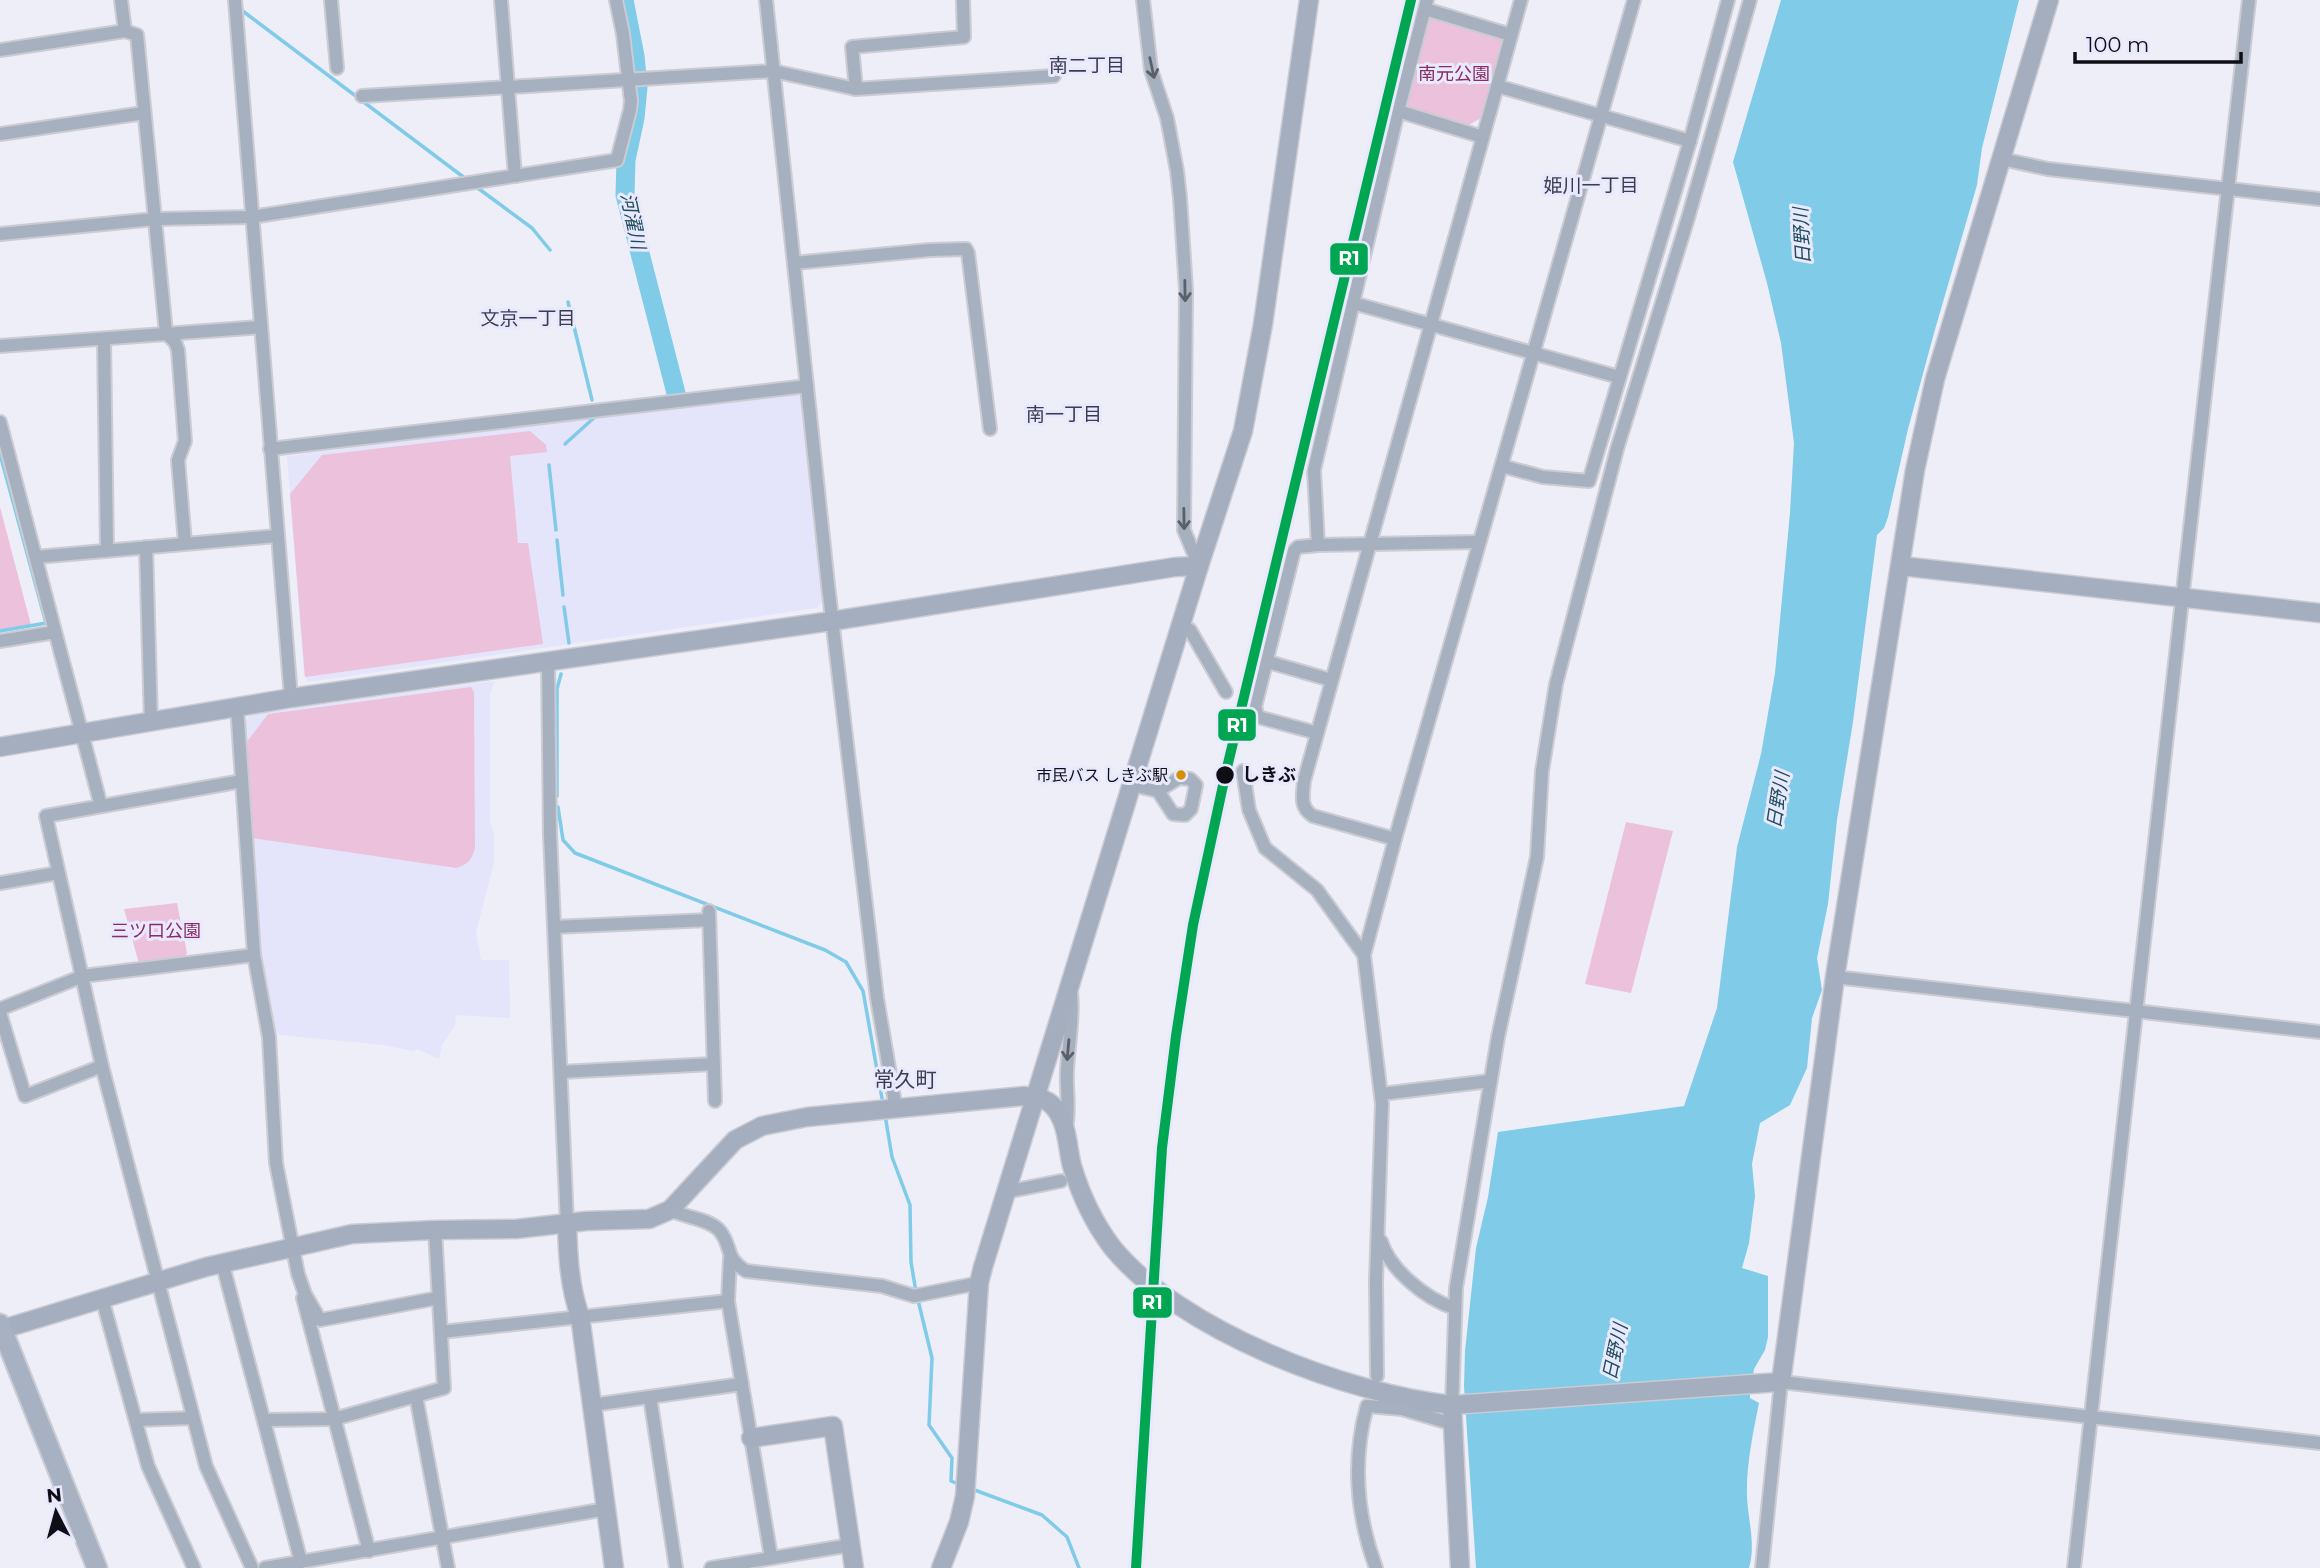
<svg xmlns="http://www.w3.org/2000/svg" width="2320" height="1568" font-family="Montserrat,'Noto Sans JP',sans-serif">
<rect width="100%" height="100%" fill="#eeeef9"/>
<g fill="#e4e4fb">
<path d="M797,392L802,395L824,600L817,608L308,682L304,675L287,456Z"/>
<path d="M495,681L490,693V822L494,833V863L476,932L481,960H509L510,1018L456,1015L455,1025L442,1045L439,1059L417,1049L413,1051L384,1045L280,1035L273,1029L259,950L244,721L251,714Z"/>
</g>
<g fill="#ecc1db">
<path d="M1433,18L1501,37L1503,41L1483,117L1467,126L1409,109L1404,102L1427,19Z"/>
<path d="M530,431L546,445L547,452L510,456L518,543H528L543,644L305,677L290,494L322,455Z"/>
<path d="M0,507L31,625L0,630Z"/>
<path d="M471,687L474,692L475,848C472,860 467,865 456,868L252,838L246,743L268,714Z"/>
<path d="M1626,822L1673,831L1631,993L1585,984Z"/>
<path d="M177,903L187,953L183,959L139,964L124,909Z"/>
</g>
<path fill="#7fcbe8" d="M1781,0H2019L1982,148L1977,185L1934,333L1908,429L1888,517L1884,528L1877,535L1853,722L1837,820L1828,904L1817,958L1822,990L1812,1018L1807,1068L1790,1105L1760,1123L1752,1164L1755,1196L1749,1243L1742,1268L1768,1276V1337L1765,1350L1754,1369L1750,1395V1398L1759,1403C1753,1433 1746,1466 1747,1496C1748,1521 1756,1544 1749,1568H1476L1464,1386L1465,1351L1476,1248L1488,1197L1498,1132L1684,1106L1717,1008L1737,847L1761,754L1775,673L1790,513L1794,443L1781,343L1767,283L1733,162Z"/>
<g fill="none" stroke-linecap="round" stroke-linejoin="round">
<g stroke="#7fcbe8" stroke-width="3.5">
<path d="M240,9L466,179"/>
<path d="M475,186L532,228L550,250"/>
<path d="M568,302L592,400"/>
<path d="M565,444L596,416"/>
<path d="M0,454L46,623L0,631"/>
<path d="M549,465L556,530"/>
<path d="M557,540L563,595"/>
<path d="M564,607L569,643"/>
<path d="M557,796V689L561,674"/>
<path d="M558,807L563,840L575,853L825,950L846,962L863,991L883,1104"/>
<path d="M885,1115L892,1157L910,1205L911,1262L916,1292"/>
<path d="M918,1300L932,1358L929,1425L952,1458L951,1481L961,1485"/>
<path d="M972,1489L1042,1515L1067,1537L1079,1568"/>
</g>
<path stroke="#7fcbe8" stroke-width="19" d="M624,0L635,56L638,87L635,118L626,160L625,195L677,397"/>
<g stroke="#cbcbd4" stroke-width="16">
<g id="street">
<path d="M121,0L125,31"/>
<path d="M235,0L291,698"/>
<path d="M331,0L337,68"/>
<path d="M501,0L515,176"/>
<path d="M766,0L828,585L877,998L896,1109"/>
<path d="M1143,0L1151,70L1167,118L1177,171L1180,198L1186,290L1184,530L1199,566"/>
<path d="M1425,9L1511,35"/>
<path d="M0,50L125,31L137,35L166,333L175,342L178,350L185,441L178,460L185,543"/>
<path d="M1497,86L1690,141"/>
<path d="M856,89L852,47L964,37L963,0"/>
<path d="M362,96L773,71L856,89L1054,76"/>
<path d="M1398,111L1483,137"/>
<path d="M0,134L144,113"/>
<path d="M2002,159L2048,169L2320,199"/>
<path d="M0,234L155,219L251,217L617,160L630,110L631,101L623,34L616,0"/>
<path d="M794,263L930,250L966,249L968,253L990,429"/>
<path d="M1353,303L1619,377"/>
<path d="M104,340L107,550"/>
<path d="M0,346L261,327"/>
<path d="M0,422L101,806"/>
<path d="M270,449L807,386"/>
<path d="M1502,466L1543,477L1589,481L1690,141L1728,0"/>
<path d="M1318,545L1314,470L1398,111L1427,0"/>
<path d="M146,547L151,722"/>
<path d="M36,557L277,536"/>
<path d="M1180,626L1190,630L1226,692"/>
<path d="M0,641L55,632"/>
<path d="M548,661L550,834L567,1223"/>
<path d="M1265,661L1331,680"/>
<path d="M237,706L254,955L269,1037L276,1163L298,1274L305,1294L320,1320L438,1298"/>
<path d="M1317,733L1258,717L1255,707L1294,551L1298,547L1318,545L1478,542"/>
<path d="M1243,771L1249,810L1265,848L1317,890L1364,955"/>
<path d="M1179,778L1190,779L1196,785L1191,809L1185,815L1173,814L1158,791Z"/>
<path d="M242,781L46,816L102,1066L206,1466L252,1568"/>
<path d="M1132,785L1158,791"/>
<path d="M1395,839L1313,816C1299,807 1303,795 1304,781L1521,0"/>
<path d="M0,883L58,873"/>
<path d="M709,911L715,1101"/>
<path d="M554,927L709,920"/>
<path d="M1835,977L2320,1032"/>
<path d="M0,1009L83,976L254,955"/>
<path d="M0,1013L25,1096L102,1066"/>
<path d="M561,1072L713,1064"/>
<path d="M1381,1094L1490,1081"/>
<path d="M1066,1128C1070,1109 1066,1090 1067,1071C1068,1045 1074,1019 1071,992"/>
<path d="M1005,1192L1061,1181"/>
<path d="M670,1210C684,1217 706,1218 718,1229C733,1244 723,1257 746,1271L882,1286L914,1296L979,1283"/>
<path d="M1381,1241C1390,1270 1426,1299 1454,1308"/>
<path d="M730,1258L728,1301L771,1557"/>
<path d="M222,1262L301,1562"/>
<path d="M102,1298L148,1466L194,1568"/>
<path d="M303,1298L369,1551"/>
<path d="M441,1332L728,1301"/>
<path d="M1377,1376L1376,1281L1382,1104L1364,955L1395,839L1634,0"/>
<path d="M416,1396L448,1568"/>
<path d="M650,1397L676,1568"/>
<path d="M592,1405L742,1384"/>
<path d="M1452,1405L1456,1288L1498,1037L1537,857L1542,771L1556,684L1617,449L1688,218L1750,0"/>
<path d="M136,1420L193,1418"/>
<path d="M264,1420L334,1419L444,1388L435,1230"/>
<path d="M265,1568L606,1509"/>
<path d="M711,1568L851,1545"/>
<path d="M1376,1568C1357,1516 1352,1460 1367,1406L1402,1409L1453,1424"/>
<path d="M1762,1568L1781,1382L2320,1443"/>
<path d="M2074,1568L2249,0"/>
</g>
</g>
<g stroke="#cbcbd4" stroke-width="21">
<g id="secondary">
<path d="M1901,566L2320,613"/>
<path d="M0,747L291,698L832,621L1175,567L1199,566"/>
<path d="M567,1223C568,1254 569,1286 580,1316L614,1568"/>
<path d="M0,1330L206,1267L352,1234L435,1230L516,1229L586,1221L649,1219L670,1210L735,1140L762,1126L807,1117L1024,1096C1035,1097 1046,1098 1053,1106C1068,1122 1067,1147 1072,1166C1081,1196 1094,1223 1112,1247C1180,1331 1347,1394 1452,1405L1781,1382L1835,977L1915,470L1935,379L2049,0"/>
<path d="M1452,1405L1460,1568"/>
<path d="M751,1438L833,1426L854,1568"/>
<path d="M941,1568L959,1522L965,1496L979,1283L983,1267L1199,566L1243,431L1263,324L1309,0"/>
</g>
</g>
<g stroke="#cbcbd4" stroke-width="23">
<path id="primary" d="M0,1324L97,1568"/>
</g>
<use href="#street" stroke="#a6b0be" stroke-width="12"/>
<use href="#secondary" stroke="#a4aebe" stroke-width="18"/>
<use href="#primary" stroke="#a7b1c2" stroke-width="19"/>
<g stroke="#e9e9fe" stroke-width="16">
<path id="rail-1" d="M1136,1568L1162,1148L1176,1036L1193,925L1225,776L1411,0"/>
</g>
<use href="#rail-1" stroke="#00a651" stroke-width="10"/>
</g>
<defs><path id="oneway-shaft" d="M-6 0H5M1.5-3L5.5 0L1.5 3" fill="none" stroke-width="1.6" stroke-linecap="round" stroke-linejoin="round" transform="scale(1.75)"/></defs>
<g stroke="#5a5f6a">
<use href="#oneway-shaft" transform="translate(1152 68) rotate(78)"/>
<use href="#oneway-shaft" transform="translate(1185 291) rotate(89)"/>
<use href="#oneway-shaft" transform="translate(1184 519) rotate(89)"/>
<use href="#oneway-shaft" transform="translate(1068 1050) rotate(95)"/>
</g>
<circle fill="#d48f03" stroke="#e9e9fe" stroke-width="2.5" cx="1181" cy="775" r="6"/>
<circle fill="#0f0e17" stroke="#e9e9fe" stroke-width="2.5" cx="1225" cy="775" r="10"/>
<g text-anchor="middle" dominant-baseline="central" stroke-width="6" stroke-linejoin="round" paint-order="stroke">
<g font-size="16" fill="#0f0e17" stroke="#e9e9fe" text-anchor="end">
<text x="1168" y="775">市民バス しきぶ駅</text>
</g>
<g font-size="18" fill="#8b2c62" stroke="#e9e9fe">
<text x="1454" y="74">南元公園</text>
<text x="156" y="931">三ツ口公園</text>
</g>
<g font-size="18" font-weight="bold" fill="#0f0e17" stroke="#e9e9fe" text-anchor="start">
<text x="1242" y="775">しきぶ</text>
</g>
<g font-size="19" fill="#3c3c50" stroke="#e9e9fe">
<text x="1087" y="65">南二丁目</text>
<text x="1591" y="185">姫川一丁目</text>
<text x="528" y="318">文京一丁目</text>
<text x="1064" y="414">南一丁目</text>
</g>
<g font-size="19" font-style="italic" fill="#1f4d5d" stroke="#e9e9fe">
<text transform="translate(633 221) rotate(78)">河濯川</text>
<text transform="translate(1802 236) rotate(-93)">日野川</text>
<text transform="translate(1778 800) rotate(-81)">日野川</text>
<text transform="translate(1615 1352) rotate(-78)">日野川</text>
</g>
<g font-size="21" fill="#3c3c50" stroke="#e9e9fe">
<text x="905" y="1079">常久町</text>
</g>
</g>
<g stroke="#e9e9fe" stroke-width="2.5">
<rect x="1329" y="242" width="40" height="34" rx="7" fill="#00a651"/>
<rect x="1217" y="708" width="40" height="34" rx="7" fill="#00a651"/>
<rect x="1132" y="1286" width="41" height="33" rx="7" fill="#00a651"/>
</g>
<g font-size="19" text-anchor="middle" font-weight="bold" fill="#fff">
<text x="1349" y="265">R1</text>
<text x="1237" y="732">R1</text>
<text x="1152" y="1309">R1</text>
</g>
<g transform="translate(56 1512) rotate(354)" stroke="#e9e9fe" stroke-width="5" paint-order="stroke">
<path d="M0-5L12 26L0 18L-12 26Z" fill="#0f0e17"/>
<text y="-10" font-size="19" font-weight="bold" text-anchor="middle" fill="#0f0e17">N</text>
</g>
<path d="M2075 52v10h166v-10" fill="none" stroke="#0f0e17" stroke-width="3.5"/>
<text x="2086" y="52" font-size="21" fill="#0f0e17" stroke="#e9e9fe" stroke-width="5" paint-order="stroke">100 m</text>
</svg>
